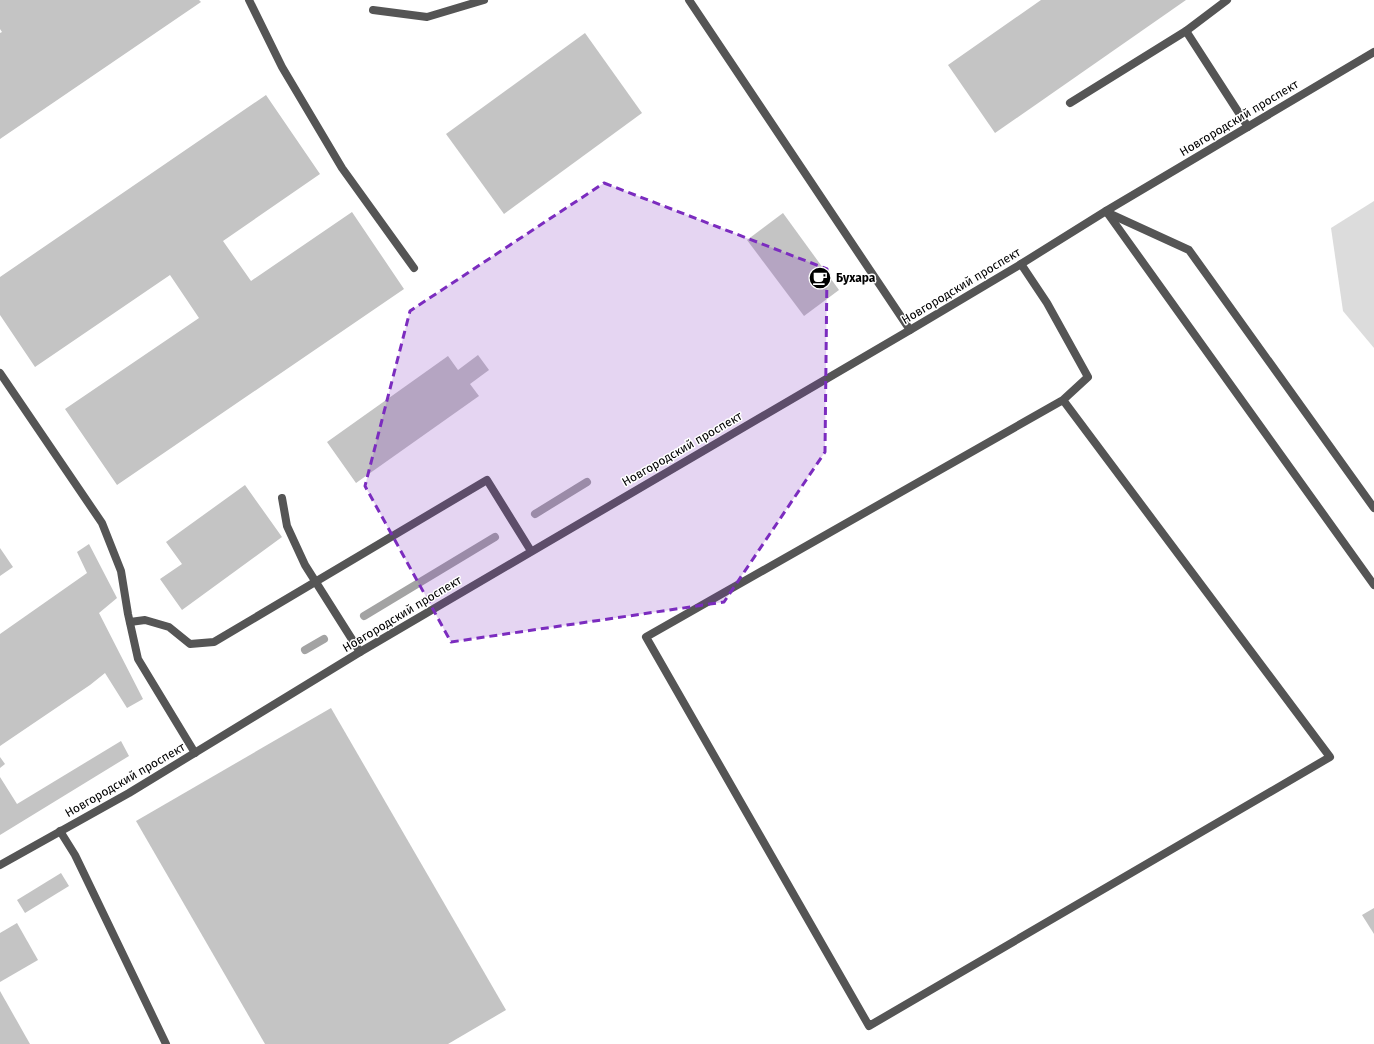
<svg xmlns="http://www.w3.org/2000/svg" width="1374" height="1044" font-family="'Fira Sans',sans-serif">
<rect width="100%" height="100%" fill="#fff"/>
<path fill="#dcdcdc" d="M1374,201V348L1343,311L1331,228Z"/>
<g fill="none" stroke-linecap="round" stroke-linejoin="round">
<g stroke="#a3a3a3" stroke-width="8">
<path d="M535,514L587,482"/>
<path d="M364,616L495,537"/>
<path d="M305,650L324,639"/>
</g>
</g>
<g fill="#c4c4c4">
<path d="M0,0H199L201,2L0,139V33L2,32L0,29Z"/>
<path d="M1041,0H1186L995,133L948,65Z"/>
<path d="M585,33L642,113L504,214L446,134Z"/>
<path d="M266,95L320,174L223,241L251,281L352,212L404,289L117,485L65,409L199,318L170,275L35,367L0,315V277Z"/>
<path d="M783,213L839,290L804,316L747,240Z"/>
<path d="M478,355L489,370L470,384L479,396L356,483L327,442L448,356L458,370Z"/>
<path d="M245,485L282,537L182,610L160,579L182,564L166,542Z"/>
<path d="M89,544L117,598L99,613L143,699L127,708L105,673L90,685L0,746V634L87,573L77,552Z"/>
<path d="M0,548L13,567L0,576Z"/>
<path d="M331,708L506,1010L448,1044H265L136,821Z"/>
<path d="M121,741L129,756L0,835V777L17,804Z"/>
<path d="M0,757L5,764L0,768Z"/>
<path d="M61,873L69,886L25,913L17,900Z"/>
<path d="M1374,908V934L1362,915Z"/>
<path d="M17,923L38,960L0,982V933Z"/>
<path d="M0,991L30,1044H0Z"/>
</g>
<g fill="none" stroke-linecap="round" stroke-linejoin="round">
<g stroke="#555" stroke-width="8">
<path d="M249,0L282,67L342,168L414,268"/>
<path d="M689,0L910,330"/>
<path d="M373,10L427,17L484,0"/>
<path d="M1186,31L1248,127"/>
<path d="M1070,103L1186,31L1227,0"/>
<path d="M1106,211L1374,585"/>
<path d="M1106,212L1189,250L1374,508"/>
<path d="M1021,264L1047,303L1088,377L1063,400L646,637L869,1026L1330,757L1063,400"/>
<path d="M0,373L102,523L121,571L128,614L138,659L195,753"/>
<path d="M282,498L287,526L305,565L360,652"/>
<path d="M130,622L145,620L169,627L190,644L214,642L487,480L531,551"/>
<path d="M60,831L75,855L166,1044"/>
</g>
<path stroke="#555" stroke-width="8" d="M0,865L129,793L360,652L910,330L1021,264L1106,211L1374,52"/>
</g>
<path fill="#7b2cbf" fill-opacity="0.2" stroke="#7b2cbf" stroke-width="3" stroke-dasharray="8 5" stroke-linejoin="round" d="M604,183L827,269L825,452L724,602L451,642L365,486L410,311Z"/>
<defs>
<g id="cafe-disc" transform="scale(1.15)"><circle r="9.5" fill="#000" stroke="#fff"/><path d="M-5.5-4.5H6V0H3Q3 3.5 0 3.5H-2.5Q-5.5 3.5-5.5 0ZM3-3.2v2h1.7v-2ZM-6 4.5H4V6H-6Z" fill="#fff"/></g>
</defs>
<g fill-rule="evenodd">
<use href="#cafe-disc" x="820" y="278"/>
</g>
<g text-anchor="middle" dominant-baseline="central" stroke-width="3" stroke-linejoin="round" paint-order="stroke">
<g font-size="12" fill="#000" stroke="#fff">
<text transform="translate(1239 118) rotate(-31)">Новгородский проспект</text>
<text transform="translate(961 286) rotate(-31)">Новгородский проспект</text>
<text transform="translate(682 449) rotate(-30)">Новгородский проспект</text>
<text transform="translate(402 614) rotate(-31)">Новгородский проспект</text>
<text transform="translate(125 780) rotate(-30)">Новгородский проспект</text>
</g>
<g font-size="12" font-weight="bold" fill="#000" stroke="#fff" text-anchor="start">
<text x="836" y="278">Бухара</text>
</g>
</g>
</svg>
